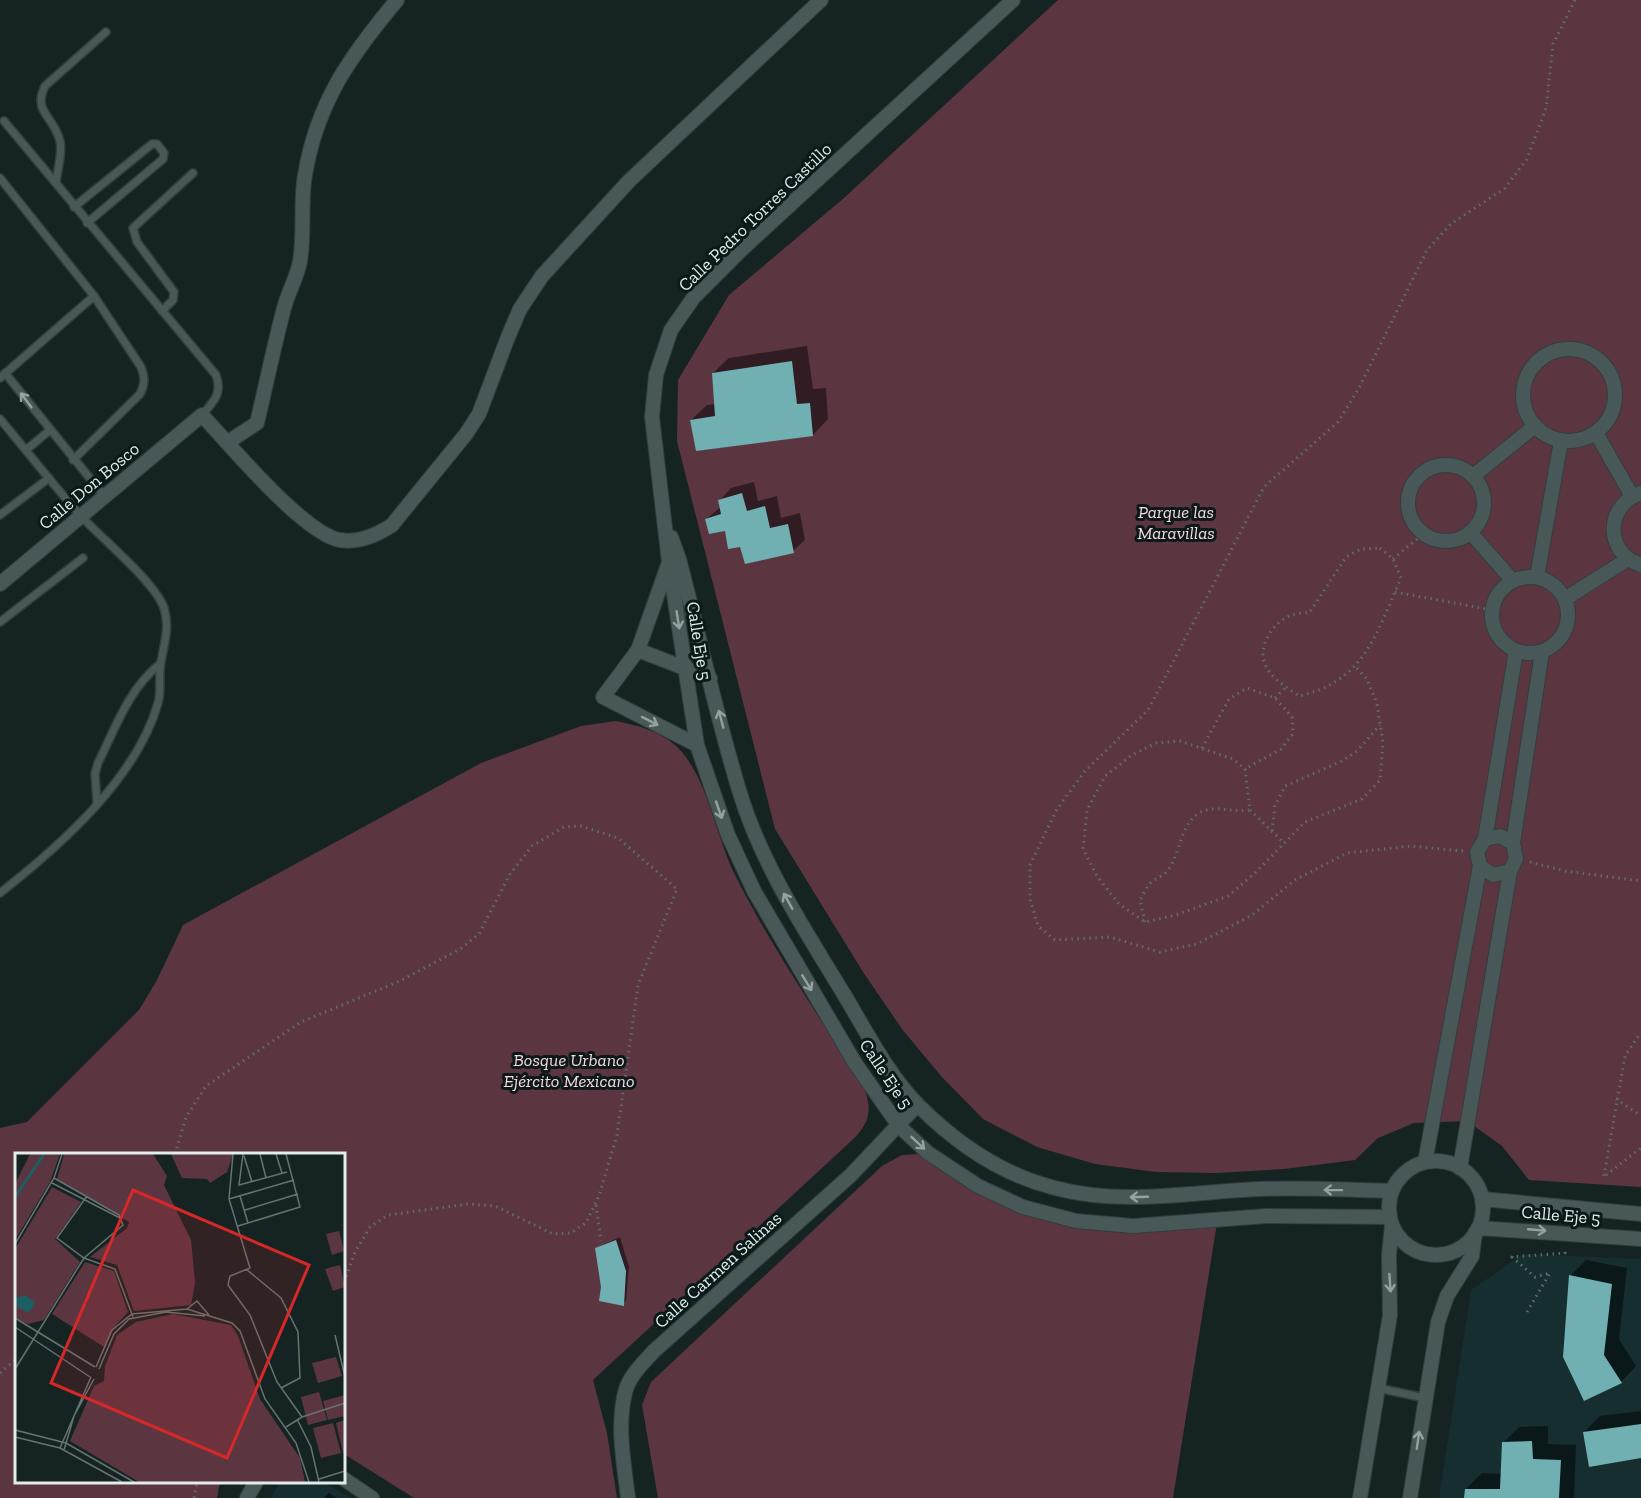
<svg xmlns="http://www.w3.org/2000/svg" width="1641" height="1498" font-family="'Zilla Slab',serif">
<rect width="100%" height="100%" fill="#152323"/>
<g fill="#162e2f">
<path d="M1523,1254L1641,1259V1498H1439L1471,1290Z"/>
<path d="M279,1482H323L351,1498H271Z"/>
</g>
<g fill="#5b3641">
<path d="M1058,0H1641V1187L1529,1180L1502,1146L1467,1121L1414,1123L1378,1138L1355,1160L1284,1169L1216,1173L1156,1172L1095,1164L1037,1147L983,1119L941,1076L902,1029L863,972L775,829L677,441L678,380L729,295L844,198Z"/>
<path d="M616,721C640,726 664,732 681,751C709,783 716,838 736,877C773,950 821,1019 864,1088C878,1123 858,1134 835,1156L593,1380L607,1433L617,1498H414L344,1454V1154H16V1482H220L217,1498H0V1128L27,1122L139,1010L157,980L183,925L481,763L581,726Z"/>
<path d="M918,1154L1053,1218L1217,1223L1173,1498H658L642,1405L651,1382L882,1166L902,1155Z"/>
</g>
<g fill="#0007">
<path d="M807,346L813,389L826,388L828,419L813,435L691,420L707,405L716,404L713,373L729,358Z"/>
<path d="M754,482L758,501L777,496L781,518L800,513L805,540L793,551L741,545L726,529L706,519L721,507L720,500L731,488Z"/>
<path d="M620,1237L629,1267L626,1301L623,1304L602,1287L596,1248Z"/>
<path d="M1586,1260L1627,1268L1619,1339L1636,1366L1621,1382L1584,1399L1570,1276Z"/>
<path d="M1641,1411V1457L1584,1432L1600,1416Z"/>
<path d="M1548,1426V1444L1576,1445L1574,1498H1466V1489L1482,1473L1502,1474L1503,1443L1519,1427Z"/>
<path d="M329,1493L337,1498H324Z"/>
</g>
<g fill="#70afb2">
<path d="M792,361L797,404L810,403L813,436L696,451L690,420L715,416L712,373Z"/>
<path d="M742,493L747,511L765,506L770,528L788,524L794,553L745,564L740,547L728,549L725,531L709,534L705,519L721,514L718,500Z"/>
<path d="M616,1240L626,1271L624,1306L599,1301L601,1287L595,1248Z"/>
<path d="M1569,1275L1612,1284L1604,1355L1622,1383L1584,1401L1563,1357Z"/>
<path d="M1641,1424V1458L1589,1467L1583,1432Z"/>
<path d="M1532,1441L1533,1459L1561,1460L1559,1498H1464L1465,1489H1500L1502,1442Z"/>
</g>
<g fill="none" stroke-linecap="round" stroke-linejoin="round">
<g stroke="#333d3e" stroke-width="10">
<g id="lane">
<path d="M4,121L216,375C223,394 213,402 202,415"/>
<path d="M0,178L94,296L141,367C145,378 145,384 140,394L73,460"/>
<path d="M56,183C57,171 63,153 60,141C54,116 32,112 45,86L106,32"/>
<path d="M74,207L152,144H157L164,153L163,159L87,223"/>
<path d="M162,311L173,300L174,292L137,242L133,228L193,173"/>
<path d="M5,373L105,497"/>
<path d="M0,378L94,296"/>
<path d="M0,419C27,451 53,485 82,517C103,540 154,581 164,608C170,627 164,644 161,662C158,676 162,689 158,703C137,778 60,846 0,893"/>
<path d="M26,450L50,430"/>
<path d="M0,515L49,478"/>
<path d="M0,622L83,558"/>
<path d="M97,802L95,774L98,763C115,729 129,688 160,664"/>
<path d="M1378,1388L1425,1398"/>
</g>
</g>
<g stroke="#333d3e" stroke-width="16">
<g id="street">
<path d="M1013,0L742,249L694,297L671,330L656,375L652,417L669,562L697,745L728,835L754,891L855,1063L899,1126L928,1153L978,1186L1023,1207L1076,1221L1133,1226L1266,1216L1390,1217"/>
<circle cx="1569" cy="395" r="46"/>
<path d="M1596,433L1632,496"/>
<path d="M228,442L257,423C266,385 274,346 284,308C288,292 297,278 300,261C305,233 300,203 305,175C317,102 351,55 397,0"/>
<circle cx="1446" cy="503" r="38"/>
<path d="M1473,476L1535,426"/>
<path d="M1641,493C1605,505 1604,553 1641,565"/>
<path d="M1470,532L1513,581"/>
<path d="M671,537L679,559C699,635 716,714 739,790C761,864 805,930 845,996C867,1033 889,1076 919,1106C957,1144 1003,1175 1055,1188C1122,1206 1191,1192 1259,1189C1303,1187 1348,1190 1392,1191"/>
<path d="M668,565L638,650L603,697L697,745"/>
<circle cx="1530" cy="615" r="38"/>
<path d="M1537,577L1561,441"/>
<path d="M0,584L202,415C230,445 304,534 340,540C359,543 377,535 392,525L466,434L479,414L508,337L520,309L542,276L629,181L821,0"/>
<path d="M1565,599L1628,559"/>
<path d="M638,650L710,678"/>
<path d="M1485,839L1500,836L1513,843"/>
<path d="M1480,866L1493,875L1510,871"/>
<circle cx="1436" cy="1208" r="47"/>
<path d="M1425,1162L1480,866L1477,852L1485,839L1516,651"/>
<path d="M1460,1168L1510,871L1516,859L1513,843L1542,652"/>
<path d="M1482,1199L1641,1214"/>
<path d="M1478,1228L1641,1239"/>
<path d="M344,1479L372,1498"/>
<path d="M247,1498L256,1482"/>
<path d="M628,1498C624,1463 616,1424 626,1389C631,1374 644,1362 654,1351L851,1175L917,1105"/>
<path d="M1360,1498L1390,1315L1389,1255L1392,1225"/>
<path d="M1410,1498L1438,1322L1447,1296L1472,1256L1475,1233"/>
</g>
</g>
<g stroke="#606d6d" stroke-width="3" stroke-dasharray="1.5 4.5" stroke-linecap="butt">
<path d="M1380,548L1393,559L1401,578C1376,634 1365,681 1299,696C1288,688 1270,678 1265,664C1257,646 1274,621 1292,615C1297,613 1305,613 1310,612L1346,557L1361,549Z"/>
<path d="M1393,559L1423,534"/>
<path d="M1395,592L1492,610"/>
<path d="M1275,698L1286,687"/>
<path d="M1202,748L1229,699L1247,688L1275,698L1292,717L1293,734L1281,749L1245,769"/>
<path d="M1250,810L1284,843"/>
<path d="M1272,831L1275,806L1285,786L1340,762L1357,751L1380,725"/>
<path d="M1463,851L1411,846L1347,853L1295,880L1252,915L1197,944L1160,952L1110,937L1055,940L1038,926L1030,899V865L1057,809L1085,771L1148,710L1264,487L1338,422L1359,388L1427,250L1451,224L1505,188L1527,159L1546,108L1553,44L1575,0"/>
<path d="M1530,862L1565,871L1641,881"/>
<path d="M1145,922L1140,900C1144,894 1147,885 1153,881C1158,877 1165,875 1168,870C1183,850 1180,812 1212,809C1224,808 1235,812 1250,810L1245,769L1233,759L1180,741L1156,743L1132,755L1105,776L1087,810L1083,849L1097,876L1119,904L1145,922L1176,915L1228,896L1255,873L1305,822L1362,799L1380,780L1383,743L1377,704L1367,679L1355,666"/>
<path d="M1616,1099L1641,1116"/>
<path d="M175,1154L186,1117L206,1086L301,1022L400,981L460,949L479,934L510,874L532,846L564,827L581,826L618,838L677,889L638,985L617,1135L599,1196L586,1223L571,1233L553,1234L495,1206L468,1204L388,1215L370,1227L355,1252L344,1283"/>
<path d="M1606,1175L1641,1148"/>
<path d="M1604,1176L1625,1056L1641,1032"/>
<path d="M596,1205L601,1241"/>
<path d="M1527,1312L1550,1273L1535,1277L1512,1257L1565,1253L1564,1248"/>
<path d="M0,1373L16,1359"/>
<path d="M194,1498L197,1482"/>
</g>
<use href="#lane" stroke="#485858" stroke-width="7"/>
<use href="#street" stroke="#485858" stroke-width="14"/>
</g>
<defs><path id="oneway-shaft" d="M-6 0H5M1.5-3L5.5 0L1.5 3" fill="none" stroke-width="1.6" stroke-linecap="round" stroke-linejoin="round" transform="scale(1.5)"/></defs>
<g stroke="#95a2a2">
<use href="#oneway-shaft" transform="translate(26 400) rotate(-127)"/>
<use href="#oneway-shaft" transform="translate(678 620) rotate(81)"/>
<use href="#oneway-shaft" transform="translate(721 719) rotate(-105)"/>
<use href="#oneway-shaft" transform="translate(650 721) rotate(27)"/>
<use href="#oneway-shaft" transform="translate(719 810) rotate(71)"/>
<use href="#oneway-shaft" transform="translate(788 901) rotate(-119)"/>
<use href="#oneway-shaft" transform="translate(807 983) rotate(59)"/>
<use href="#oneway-shaft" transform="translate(918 1143) rotate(43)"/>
<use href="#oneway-shaft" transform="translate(1333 1190) rotate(-179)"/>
<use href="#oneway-shaft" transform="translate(1139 1197) rotate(178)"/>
<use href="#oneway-shaft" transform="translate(1537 1230) rotate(5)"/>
<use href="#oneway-shaft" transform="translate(1390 1283) rotate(86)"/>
<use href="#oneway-shaft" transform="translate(1418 1440) rotate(-82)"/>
</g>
<g text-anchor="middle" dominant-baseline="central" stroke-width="6" stroke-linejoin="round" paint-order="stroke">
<g font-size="18" fill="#e2ecec" stroke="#0b191a">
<text transform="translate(755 217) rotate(-44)">Calle Pedro Torres Castillo</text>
<text transform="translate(89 486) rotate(-40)">Calle Don Bosco</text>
<text transform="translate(699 641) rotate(81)">Calle Eje 5</text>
<text transform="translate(886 1074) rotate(56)">Calle Eje 5</text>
<text transform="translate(1561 1215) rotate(5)">Calle Eje 5</text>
<text transform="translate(718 1270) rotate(-42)">Calle Carmen Salinas</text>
</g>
<g font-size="18" font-style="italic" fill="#f8d7e0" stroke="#0b191a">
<text x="1176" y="512">Parque las<tspan x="1176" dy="21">Maravillas</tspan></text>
<text x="569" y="1060">Bosque Urbano<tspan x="569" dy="21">Ejército Mexicano</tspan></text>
</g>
</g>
<g transform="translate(15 1153)">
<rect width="330" height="330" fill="#152323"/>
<path d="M15,1H45L35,29L0,87V31ZM49,1H138L152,23L149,32L176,87L180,130L176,152L119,158L102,112L75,104L112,75L114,69L42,26ZM156,1H218L212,19L195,30L192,26L167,25ZM37,34L66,49L40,86L65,109L29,167L13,171L0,165V96ZM324,78L329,98L317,102L311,81ZM70,109L99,118L113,159L98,175L89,194L37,161ZM325,112L330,134L318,138L310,116ZM158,161L216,172L223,183L245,246L285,305L290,329H124L55,288L79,233L89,228L90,213L102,182L121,169ZM321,204L327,223L303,230L297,210ZM304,239L312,267L293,272L286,244ZM330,242V263L313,267L308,248ZM330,267V299L328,300L321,270ZM318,270L326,300L306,305L298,275Z" fill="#5b3641"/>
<path d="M10,142L20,149L14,160L0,153V145Z" fill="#1c5e61"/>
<path fill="none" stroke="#1c5e61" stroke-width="3" d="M0,44L29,1"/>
<path fill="none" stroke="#677373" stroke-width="1.5" d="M218,1L214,46L235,115L215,123L213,132L235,162L262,229L287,264M228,1L224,32L272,19M245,1L251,25M261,1L267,20M229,3L237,29M37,30L105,65M72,43L42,85L69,105L100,116L118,164M225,43L233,70M214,46L279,27M230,57L283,41M223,73L285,54L271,1M0,91L39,25L47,1M231,116L266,145L283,179L285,225L266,235M172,156L182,148L194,162M0,165L80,214M0,174L75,224M320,182L330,224M81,214L97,177L117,161L172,156L217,170L225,178L250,246L281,290L294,329M0,216L69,105L108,72L104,62L39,25M84,216L99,181L114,166L151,159L190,163M282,266L296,294L304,329M271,274L287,264L330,250M0,277L51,290L119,329M0,284L45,295L107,329M45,295L76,224M49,297L59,263L79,226M304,326L330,318"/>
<path fill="#d62828" fill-opacity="0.15" stroke="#d62828" stroke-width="3" d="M118,37L294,112L212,305L36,230Z"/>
<rect width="330" height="330" fill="none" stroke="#e2ecec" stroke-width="3"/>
</g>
</svg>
